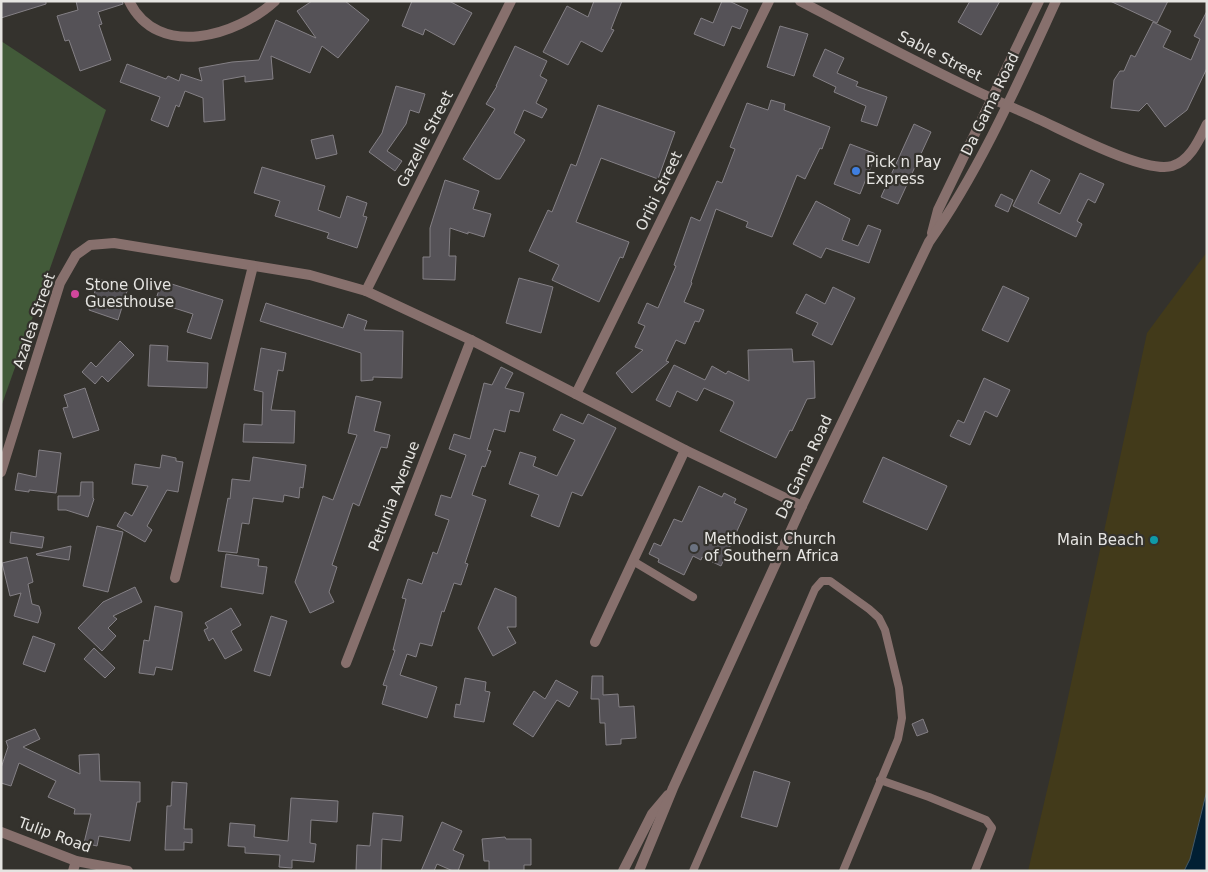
<svg xmlns="http://www.w3.org/2000/svg" width="1208" height="872" font-family="'DejaVu Sans',sans-serif">
<rect width="100%" height="100%" fill="#34322d"/>
<path fill="#425a39" d="M1,41L106,110L1,407Z"/>
<path fill="#423a1a" d="M1207,252V790L1190,859L1184,871H1028L1057,748L1147,333Z"/>
<path fill="#011f33" stroke="#455a67" d="M1207,790V871H1184L1190,859Z"/>
<g fill="#555257" stroke="#848085">
<path d="M1,1H46V4L1,18Z"/>
<path d="M76,1H122L123,4L98,12L102,24L99,25L111,60L80,71L69,40L65,41L57,16L78,10Z"/>
<path d="M312,1H345L369,20L338,58L322,46L310,73L271,56L273,79L245,82V76L223,80L225,120L204,122L203,98L185,91L179,107L176,105L168,127L151,120L160,97L120,82L127,64L166,79L168,76L179,81L181,74L202,81L199,68L232,62L259,60L276,20L316,38L297,11Z"/>
<path d="M412,1H449L472,13L454,45L425,29L423,35L402,26Z"/>
<path d="M594,1H622L611,29L614,30L602,52L581,41L568,65L543,52L567,6L588,17Z"/>
<path d="M722,1H729L748,10L740,29L732,26L724,46L694,34L701,18L713,23Z"/>
<path d="M970,1H1000L981,35L958,22Z"/>
<path d="M1110,1H1168L1157,23Z"/>
<path d="M1207,11V68L1187,110L1165,127L1147,103L1139,111L1111,108L1114,80L1120,71H1124L1131,55L1135,57L1153,22L1171,31L1163,47L1191,60L1200,39L1194,36Z"/>
<path d="M780,26L808,34L794,76L767,67Z"/>
<path d="M515,46L547,61L540,76L547,80L536,103L547,109L542,118L524,110L514,133L525,140L500,179H496L463,159L495,109L486,104L497,86H496Z"/>
<path d="M825,49L844,58L837,73L858,82L856,86L887,97L877,126L861,121L866,106L834,92L836,87L813,76Z"/>
<path d="M396,86L425,94L419,113L410,110L406,124L387,151L402,161L395,171L369,152L382,133Z"/>
<path d="M771,100L785,104L784,110L830,127L822,149L820,148L805,179L797,175L772,237L746,227L748,222L716,209L691,282L692,283L684,302L704,310L699,322L695,321L685,344L676,340L666,361L669,362L632,393L616,373L643,350L635,347L645,326L638,323L647,303L658,308L676,266L674,265L691,217L700,221L717,181L722,183L735,149L730,147L747,103L768,110Z"/>
<path d="M598,105L675,132L658,179L601,158L576,222L629,242L623,258L620,257L599,302L552,280L559,265L529,251L548,210L552,212L571,164L576,166Z"/>
<path d="M914,124L931,132L898,204L881,197Z"/>
<path d="M333,135L337,154L316,159L311,140Z"/>
<path d="M850,144L876,154L860,194L834,184Z"/>
<path d="M262,167L325,186L318,210L340,218L347,196L367,203L363,216L367,217L357,248L327,238L329,233L275,216L280,201L254,193Z"/>
<path d="M1031,170L1050,180L1038,203L1060,214L1080,173L1104,184L1095,203L1088,199L1077,221L1082,224L1076,237L1013,206Z"/>
<path d="M445,180L479,191L473,209L491,214L484,237L468,232V234L450,228L449,256H456L455,280L423,279V257H430V228Z"/>
<path d="M1001,194L1013,200L1008,212L995,206Z"/>
<path d="M816,201L850,219L842,240L858,246L868,225L881,230L869,263L826,248L821,258L793,244Z"/>
<path d="M519,278L553,287L541,333L506,323Z"/>
<path d="M99,279L128,288L118,320L89,310Z"/>
<path d="M162,281L223,300L211,339L187,332L193,314L155,302Z"/>
<path d="M1003,286L1029,298L1008,342L982,330Z"/>
<path d="M833,287L855,298L832,345L812,335L818,323L796,313L806,294L825,304Z"/>
<path d="M266,303L343,328L348,314L367,321L364,330L403,331L402,378L373,377V380L361,381V353L260,321Z"/>
<path d="M120,341L134,355L108,382L102,376L95,384L82,372L91,362L96,367Z"/>
<path d="M150,345L168,346L167,361L208,363L207,388L148,386Z"/>
<path d="M261,348L286,353L283,371L278,370L271,410L295,411L294,443L243,442L244,424L262,425L263,392L254,390Z"/>
<path d="M792,349L793,362L814,361L815,398L807,399L792,431L790,430L776,458L720,431L734,403L733,401L704,388L697,401L677,391L670,407L656,400L674,365L705,380L712,366L726,374L728,371L749,381L748,350Z"/>
<path d="M501,367L513,373L505,388L524,393L519,412L510,410L505,432L494,429L487,450L491,451L485,467L482,466L472,495L486,500L465,563L468,564L461,585L454,583L444,612L442,611L432,646L420,643L416,657L407,654L400,675L437,687L427,718L382,704L387,686L383,685L395,650H393L406,599L402,598L408,579L422,584L433,552L437,554L449,520L435,515L441,495L451,498L466,455L449,449L454,434L470,439L484,383L492,385Z"/>
<path d="M984,378L1010,390L997,417L985,411L970,445L950,436L958,420L964,423Z"/>
<path d="M85,388L99,430L73,438L63,408L68,407L64,395Z"/>
<path d="M356,396L381,402L374,431L390,435L387,448L381,447L359,506L353,503L332,565L337,567L329,592L334,602L310,613L295,582L323,496L333,500L357,435L348,433Z"/>
<path d="M561,414L583,424L588,414L616,428L582,496L572,492L559,527L531,516L539,495L509,484L520,452L536,457L533,466L557,476L575,440L553,430Z"/>
<path d="M39,450L61,453L56,493L29,490V492L15,490L18,473L36,477Z"/>
<path d="M162,455L176,458V461L183,462L178,492L167,490L147,526L152,530L145,542L117,526L125,512L132,516L148,486L132,484L135,464L160,468Z"/>
<path d="M253,457L306,465L303,488L300,487L299,498L284,495L283,502L253,498L249,524L242,523L237,553L218,551L228,498L230,499L232,479L250,481Z"/>
<path d="M883,457L947,486L927,530L863,502Z"/>
<path d="M81,482H93V498L94,499L88,517L66,510H58V496H80Z"/>
<path d="M699,486L722,497L724,493L736,499L734,503L747,509L721,566L702,557L701,560L693,556L684,575L658,562L659,559L649,554L654,543L661,546L674,519L682,522Z"/>
<path d="M97,526L123,532L108,592L83,586Z"/>
<path d="M11,532L44,537L42,548L10,543Z"/>
<path d="M71,546L69,560L37,555L36,554Z"/>
<path d="M226,554L259,559L258,566L267,567L263,594L221,587Z"/>
<path d="M27,557L33,582L28,584L32,604L39,606L41,613L38,623L14,616L21,593L10,596L2,563Z"/>
<path d="M135,587L142,602L113,616L117,619L108,628L116,636L102,651L78,628L103,602Z"/>
<path d="M495,588L516,597V627H507L516,643L493,656L478,628Z"/>
<path d="M155,606L182,612V616L172,670L156,667L154,675L139,673L144,640L149,641Z"/>
<path d="M231,608L241,625L231,631L242,650L225,659L213,638L209,641L204,630L208,628L205,623Z"/>
<path d="M271,616L287,621L270,676L254,671Z"/>
<path d="M33,636L55,644L45,672L23,664Z"/>
<path d="M94,648L115,668L105,678L84,659Z"/>
<path d="M592,676H603V695L618,694L619,707L634,706L636,738L621,739V744L606,745L605,723H600L599,699H591Z"/>
<path d="M465,678L486,682L485,691L490,692L484,722L454,717L456,704L460,705Z"/>
<path d="M556,680L578,692L569,707L557,700L533,737L513,724L534,691L545,699Z"/>
<path d="M923,719L928,732L917,736L912,724Z"/>
<path d="M35,729L40,739L23,747L80,774L79,755L99,754L100,781L140,782V802H137L130,841L99,836L97,846L84,843L91,814H74L75,809L48,797L56,781L19,763L11,786L1,783V768L8,747L6,741Z"/>
<path d="M754,771L790,782L777,827L741,817Z"/>
<path d="M172,782L187,783L184,829H192V843L184,842V850H165L167,806H171Z"/>
<path d="M291,798L338,801L337,822L311,820L310,843L316,844L314,862L292,860V868L279,867L280,855L245,853V847L228,846L230,823L255,825L254,837L288,841Z"/>
<path d="M373,813L403,816L401,841L382,839L381,871H356L357,845L370,846Z"/>
<path d="M442,822L462,831L453,850L464,855L458,871H453L437,864L434,871H421Z"/>
<path d="M505,837L506,839H531V865H524V871H489V861H484L482,839Z"/>
</g>
<g fill="none" stroke-linecap="round" stroke-linejoin="round">
<g stroke="#87706d" stroke-width="8">
<path d="M633,561L693,597"/>
<path d="M880,780L929,797L986,820L992,828L975,871"/>
<path d="M693,871L815,589L822,581H830L869,609L879,618L885,630L899,688L902,718L898,739L843,871"/>
</g>
<g stroke="#87706d" stroke-width="10">
<path d="M129,1C158,60 237,36 275,1"/>
<path d="M800,1C863,34 925,67 989,97C1005,105 1022,111 1038,119C1065,131 1145,174 1172,166C1190,161 1199,140 1207,124"/>
<path d="M366,291L511,1"/>
<path d="M576,394L769,1"/>
<path d="M1,472L60,283L76,255L90,245L114,243L310,275L366,291L471,340L685,450L802,506"/>
<path d="M175,578L253,266"/>
<path d="M595,642L685,450"/>
<path d="M346,663L471,340"/>
<path d="M1,832L76,861L128,871"/>
<path d="M73,871L76,861"/>
</g>
<g stroke="#87706d" stroke-width="10">
<path d="M932,233L938,210L1039,1"/>
<path d="M623,871L652,814L668,795"/>
<path d="M639,871L673,788L802,506L929,242C980,170 1019,81 1056,1"/>
</g>
</g>
<circle fill="#3f7fe0" stroke="#34322d" stroke-width="2" cx="856" cy="171" r="5"/>
<circle fill="#d1479c" stroke="#34322d" stroke-width="2" cx="75" cy="294" r="5"/>
<circle fill="#0f9aa8" stroke="#34322d" stroke-width="2" cx="1154" cy="540" r="5"/>
<circle fill="#6b7280" stroke="#34322d" stroke-width="2" cx="694" cy="548" r="5"/>
<g text-anchor="middle" dominant-baseline="central" stroke-width="4.5" stroke-linejoin="round" paint-order="stroke">
<g font-size="15" fill="#e5e4e1" stroke="#34322d">
<text transform="translate(940 56) rotate(27)">Sable Street</text>
<text transform="translate(990 104) rotate(-64)">Da Gama Road</text>
<text transform="translate(425 139) rotate(-63)">Gazelle Street</text>
<text transform="translate(659 191) rotate(-64)">Oribi Street</text>
<text transform="translate(34 321) rotate(-71)">Azalea Street</text>
<text transform="translate(804 467) rotate(-65)">Da Gama Road</text>
<text transform="translate(394 496) rotate(-69)">Petunia Avenue</text>
<text transform="translate(55 835) rotate(20)">Tulip Road</text>
</g>
<g font-size="15" fill="#e5e4e1" stroke="#34322d" text-anchor="start">
<text x="866" y="162">Pick n Pay<tspan x="866" dy="17">Express</tspan></text>
<text x="85" y="285">Stone Olive<tspan x="85" dy="17">Guesthouse</tspan></text>
<text x="704" y="539">Methodist Church<tspan x="704" dy="17">of Southern Africa</tspan></text>
<text x="1144" y="540" text-anchor="end">Main Beach</text>
</g>
</g>
<rect width="1208" height="872" fill="none" stroke="#e5e4e1" stroke-width="5"/>
</svg>
